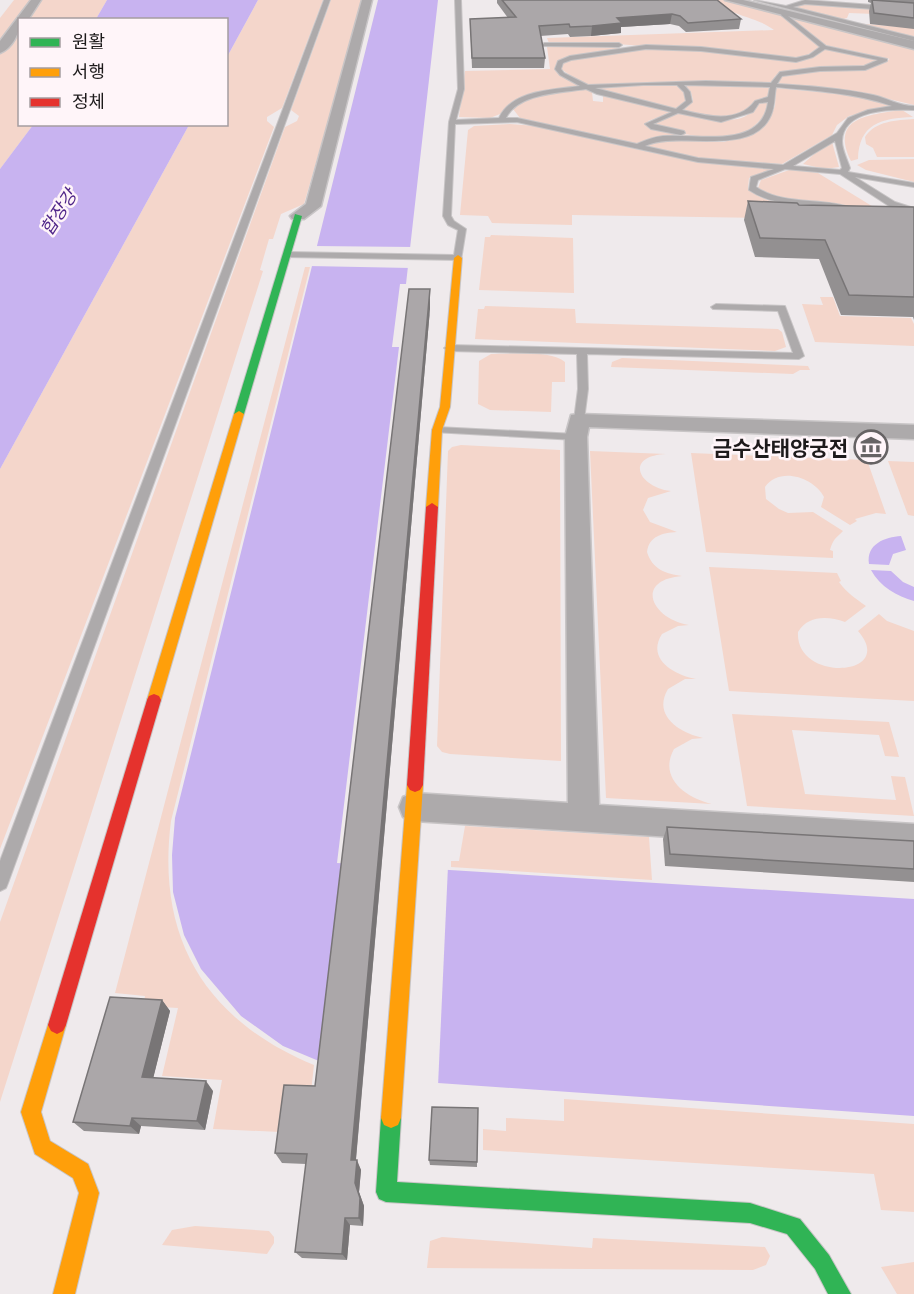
<svg xmlns="http://www.w3.org/2000/svg" width="914" height="1294" font-family="Lato,'Noto Sans KR',sans-serif">
<rect width="100%" height="100%" fill="#efeaec"/>
<g fill="#f4d6cb">
<path d="M14,0H34L0,45V18Z"/>
<path d="M38,0H107L96,19L24,20Z"/>
<path d="M258,0H323L282,108L267,117V121L274,127L0,849V469L189,125L226,124L227,57Z"/>
<path d="M331,0H363L304,204L281,214L273,239H269L260,270L263,271L0,1102V922L285,127L297,121L299,116L291,110Z"/>
<path d="M714,0H725L780,14L820,47L807,55L795,58L617,44L549,43L547,38L774,30C756,16 734,18 714,0Z"/>
<path d="M807,3L914,12V38L855,23L901,27L900,15L849,13L847,18L843,19L795,7Z"/>
<path d="M789,16L914,47V105L872,95L777,85L782,75L819,70L869,69L890,59L825,45Z"/>
<path d="M19,26L20,124L33,125L0,169V52Z"/>
<path d="M613,46L619,49L558,61L555,69L560,75L577,84L578,87L514,100L500,114L490,118L459,117L465,71L550,69L547,47Z"/>
<path d="M827,48L881,59L869,66L782,72L775,76L770,85L695,81L591,85L583,84L561,69L563,63L570,59L635,49L701,50L796,60L814,57Z"/>
<path d="M683,83L770,87L767,98C754,102 752,109 744,112C722,120 705,115 683,111L693,100L691,92Z"/>
<path d="M678,84L685,92L686,102L677,109L593,88Z"/>
<path d="M776,88L870,97L893,105L849,116L837,125L832,135L782,164L699,159L645,146L665,140L724,142L746,135L770,118L775,106Z"/>
<path d="M585,89L592,92L593,101L603,102V95L673,112L648,121L647,126L701,138L647,140L636,144L520,118L513,109C523,95 567,92 585,89Z"/>
<path d="M767,101L770,106C742,155 699,136 654,127L652,122C661,120 671,114 679,113C706,110 738,135 758,104Z"/>
<path d="M902,110L913,117C881,118 859,124 858,159L851,161C830,117 868,115 902,110Z"/>
<path d="M914,119V157H877L873,148L866,144L865,137C875,121 897,120 914,119Z"/>
<path d="M510,124L536,126C616,144 695,167 777,168L749,178L748,188C765,207 804,204 827,206L770,218L572,215V225L492,223L488,216L460,215L468,130L474,126Z"/>
<path d="M832,142L839,167L825,169L803,164L821,148Z"/>
<path d="M914,159V182L866,170L857,165L869,160Z"/>
<path d="M792,169L818,173L880,211L772,196L758,188L761,180Z"/>
<path d="M491,235L573,238L574,293L479,290L485,237H490Z"/>
<path d="M305,267H310L171,821C156,938 205,1020 314,1065L311,1092L280,1132L213,1129L222,1080L162,1076L178,1008L143,1006L145,996L115,993Z"/>
<path d="M820,297H833L840,316L911,318L914,324V346L815,342L802,304L823,305Z"/>
<path d="M485,306L575,309L576,323L778,329L782,332L786,347L775,351L475,339L478,309H484Z"/>
<path d="M491,354C509,354 551,350 565,362V382H552L551,412L490,410L478,404L479,361Z"/>
<path d="M622,358L808,366L810,370H800L793,374L611,367L612,362Z"/>
<path d="M461,445L560,450L561,761L450,754L442,752L437,746L448,451L452,447Z"/>
<path d="M590,451L666,454C624,456 638,487 671,491L648,498L643,510L650,522L677,532C662,533 649,536 647,552C652,569 666,574 682,576C634,580 651,619 689,625L678,626L662,634C646,659 674,675 696,679H685L668,689C652,716 680,733 703,738L692,739L674,749C658,778 686,798 712,804L606,798Z"/>
<path d="M691,453L867,460L886,514L876,513L855,519L857,521L850,525L821,507L824,497C814,477 779,466 765,487L766,499L779,509L788,513L813,512L843,531C836,538 833,539 830,550L833,551V558L706,552Z"/>
<path d="M888,461L914,462V516L908,515Z"/>
<path d="M709,567L837,573L841,581L839,582C848,594 855,598 866,606L845,622C828,616 808,615 798,632C795,683 898,677 858,631L879,614L887,621L914,631V701L729,691Z"/>
<path d="M732,714L889,722L899,757L885,756L879,735L792,730L805,794L896,800L891,776L905,777L914,816L747,806Z"/>
<path d="M465,826L649,837L652,880L451,867V861H459Z"/>
<path d="M564,1099L914,1124V1212L881,1210L874,1174L483,1150V1129L506,1131V1118L564,1121Z"/>
<path d="M195,1226L269,1231L274,1237V1243L267,1254L162,1245L172,1230Z"/>
<path d="M442,1237L592,1248L593,1238L765,1247L770,1256L766,1265L753,1270L427,1268L430,1241Z"/>
<path d="M914,1262V1294H897L881,1267Z"/>
</g>
<g fill="#c8b3f0">
<path d="M107,0H258L227,57L226,20L96,19Z"/>
<path d="M378,0H438L406,284H400L392,347H399L337,863L914,899V1116L438,1083L326,1064L283,1046L241,1016L201,969L184,935L173,892L172,855L175,818Z"/>
<path d="M33,125H189L0,469V169Z"/>
<path d="M901,536L906,550L893,554L889,565L869,564C866,544 885,537 901,536Z"/>
<path d="M871,570L891,571L903,582L914,587V601C897,596 880,587 871,570Z"/>
</g>
<g fill="#efeaec">
<path d="M314,246L413,247L411,268L309,266Z"/>
<path d="M345,860L448,866L438,1086L365,1076L325,1067Z"/>
</g>
<g fill="none" stroke-linecap="round" stroke-linejoin="round">
<g stroke="#c8c5c6" stroke-width="2">
<g id="lane">
<path d="M324,0H330L8,883L6,888L0,891V861Z"/>
<path d="M455,0H461L464,89L456,120L499,118C512,90 552,90 580,86L560,75L555,69L558,61L570,56L646,45L701,47L796,58L809,55L820,47L781,15L783,12L826,46L887,59V61L865,70L820,71L782,76L777,84C809,86 841,88 873,95C887,98 899,106 914,106V110C892,109 843,109 842,141C842,150 847,159 850,168L848,172L914,183V187L855,177L895,202L914,208V213L889,206L840,174L785,169L758,180L756,187C784,206 821,197 853,208V212C844,212 834,207 824,206C797,203 773,206 749,190L751,177L774,169L698,162L517,122L455,124L451,216L454,221L466,229L461,260L285,257V253L288,252L454,255L458,230L448,225L443,216L449,122L458,89ZM646,49L701,51L796,62L813,57L825,49L878,60L864,66L820,67L780,72L771,83L706,81L588,85L564,73L561,69L563,63L571,60ZM643,85H677L684,92L686,101L676,109L595,88ZM684,85L770,87L768,97L755,101C738,124 706,116 682,110L692,102L690,92ZM776,87C815,91 855,93 892,106L868,110L848,118L837,133L783,165L698,158L645,146C678,130 752,159 771,115C775,106 774,97 776,87ZM586,89L597,94L672,112L645,124L651,129L681,135L685,133L684,131L653,124L678,113L721,122L753,112L759,103L768,102C762,151 696,133 663,136C653,137 646,140 637,144L517,118H506C518,93 561,93 586,89ZM835,141L842,168L840,170L793,166Z"/>
<path d="M754,0L786,6L805,0L914,8V12L805,4L793,7L914,37V41Z"/>
<path d="M544,43H619L622,45L619,47L542,46Z"/>
<path d="M716,304L785,306L804,356L799,359L587,354L588,389L584,420L579,423L574,420L578,389L577,354L449,351L444,348L449,345L793,353L778,311L713,309L711,307Z"/>
<path d="M437,427L576,434L581,437L576,440L433,432L432,430Z"/>
</g>
</g>
<g stroke="#c8c5c6" stroke-width="3">
<g id="street">
<path d="M31,0H41L28,20H20C20,32 13,48 0,53V41Z"/>
<path d="M362,0H372L321,206L304,219H292L290,216L306,204Z"/>
<path d="M725,0H743L914,41V49Z"/>
<path d="M579,414L914,425V439L589,427L587,437L599,805L914,824V852L414,821L403,817L399,807L403,797L414,793L568,803L565,437L571,415Z"/>
</g>
</g>
<g stroke="#c8c5c6" stroke-width="2">
<g id="fast">
<path d="M295,214L302,216L244,414L239,417L235,416L234,414Z"/>
<path d="M391,1108L398,1111L401,1118L397,1182L750,1203L800,1219L829,1255L851,1294H828L815,1269L787,1234L750,1223L386,1202L379,1199L376,1192L381,1118L384,1111Z"/>
</g>
</g>
<g stroke="#c8c5c6" stroke-width="2">
<g id="slow">
<path d="M458,255L462,258L450,407L442,430L438,507L432,511L426,507L432,430L440,407L454,258Z"/>
<path d="M239,411L244,414L161,700L159,704H149L147,700L234,414Z"/>
<path d="M415,778L420,780L423,785L401,1118L398,1125L391,1128L384,1125L381,1118L407,785L410,780Z"/>
<path d="M57,1016L63,1019L66,1025L41,1112L50,1141L88,1164L99,1193L75,1294H53L79,1193L73,1178L35,1154L21,1112L48,1025L51,1019Z"/>
</g>
</g>
<g stroke="#c8c5c6" stroke-width="2">
<g id="jam">
<path d="M432,503L438,507L423,785L420,790L415,792L410,790L407,785L426,507Z"/>
<path d="M154,694L159,696L161,700L66,1025L63,1031L57,1034L51,1031L48,1025L147,700L149,696Z"/>
</g>
</g>
<use href="#lane" fill="#adaaab" fill-rule="evenodd"/>
<use href="#street" fill="#adaaab" fill-rule="evenodd"/>
<use href="#fast" fill="#30b455" fill-rule="evenodd"/>
<use href="#slow" fill="#ff9f0a" fill-rule="evenodd"/>
<use href="#jam" fill="#e5322d" fill-rule="evenodd"/>
</g>
<g fill="#939091">
<path d="M497,0H717L741,19L739,29L686,32L679,26L670,24L621,27V33L591,36L570,37L568,34L540,36L545,58L544,68H472L470,19L508,18L497,3Z"/>
<path d="M868,0H914V29L870,24L869,11L871,3L868,2Z"/>
<path d="M748,201L799,205L914,207V320L913,317L841,315L819,259L755,257L744,220Z"/>
<path d="M430,309L356,1160L361,1170L359,1192L364,1206L363,1226L350,1225L347,1260L302,1258L295,1252L306,1164L282,1163L275,1153L315,1086Z"/>
<path d="M667,827L914,841V882L665,866L663,839Z"/>
<path d="M162,1000L170,1011L153,1078L213,1091L205,1130L141,1126L139,1134L84,1131L73,1122Z"/>
<path d="M429,1160L477,1162V1167L430,1165Z"/>
</g>
<g fill="#787576">
<path d="M672,14L670,24L621,27V33L591,36L592,26L617,18Z"/>
<path d="M430,289V309L355,1169L351,1160Z"/>
<path d="M162,1000L170,1011L151,1087L142,1077Z"/>
<path d="M206,1081L213,1091L205,1130L197,1121Z"/>
<path d="M132,1118L141,1126L139,1134L130,1126Z"/>
<path d="M357,1160L361,1170L359,1192L364,1206L363,1226L359,1218L355,1183Z"/>
<path d="M345,1218L350,1225L347,1260L342,1254Z"/>
</g>
<g fill="#aba7a9" stroke="#787576" stroke-width="1.5">
<path d="M502,0H717L741,19L688,23L680,16L672,14L617,18L622,23L592,26L570,27L569,24L539,26L545,58H472L470,19L516,17Z"/>
<path d="M872,0L914,3V18L874,13Z"/>
<path d="M748,201L797,203L799,205L914,207V297L849,295L825,240L760,238Z"/>
<path d="M409,289H430L351,1160H357L355,1183L360,1198L359,1218H345L342,1254L295,1252L307,1154L275,1153L284,1085L315,1086Z"/>
<path d="M667,827L914,841V869L670,854Z"/>
<path d="M110,997L162,1000L142,1077L206,1081L197,1121L132,1118L130,1126L73,1122Z"/>
<path d="M432,1107L478,1108L477,1162L429,1160Z"/>
</g>
<defs>
<g id="museum-ring" transform="scale(1.725)"><circle r="9.5" fill="#fff5f9" stroke="#666364" stroke-width="1.5"/><path d="M0-6L6-3V-2H-6V-3ZM-5-1h2V3h-2ZM-1-1h2V3h-2ZM3-1h2V3H3ZM-6 4H6V6H-6Z" fill="#666364"/></g>
</defs>
<g fill-rule="evenodd">
<use href="#museum-ring" x="871" y="447"/>
</g>
<g text-anchor="middle" dominant-baseline="central" stroke-width="5" stroke-linejoin="round" paint-order="stroke">
<g font-size="18" font-style="italic" fill="#502689" stroke="#fff5f9">
<text transform="translate(58 212) rotate(-57)">합장강</text>
</g>
<g font-size="21" font-weight="bold" fill="#1d1a1b" stroke="#fff5f9" text-anchor="end">
<text x="848" y="447">금수산태양궁전</text>
</g>
</g>
<rect x="18" y="18" width="210" height="108" fill="#fff5f9" stroke="#a59da0" stroke-width="1.5"/>
<rect x="30" y="38" width="30" height="9" fill="#30b455" stroke="#a59da0" stroke-width="1.5"/>
<text x="72" y="48" font-size="18" fill="#1d1a1b">원활</text>
<rect x="30" y="68" width="30" height="9" fill="#ff9f0a" stroke="#a59da0" stroke-width="1.5"/>
<text x="72" y="78" font-size="18" fill="#1d1a1b">서행</text>
<rect x="30" y="98" width="30" height="9" fill="#e5322d" stroke="#a59da0" stroke-width="1.5"/>
<text x="72" y="108" font-size="18" fill="#1d1a1b">정체</text>
</svg>
